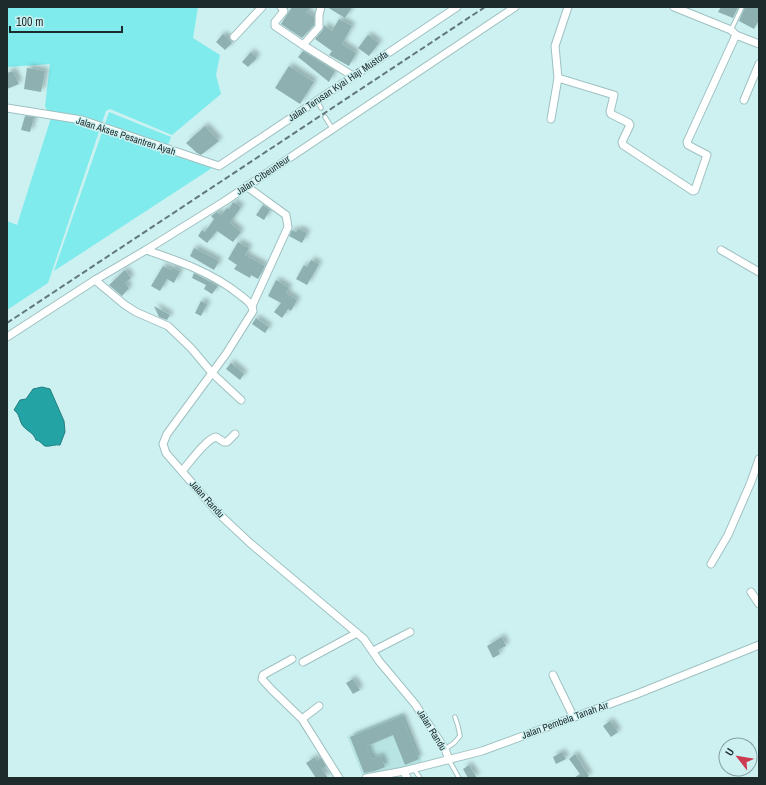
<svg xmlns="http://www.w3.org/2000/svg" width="766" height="785" font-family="'Archivo Narrow',sans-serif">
<defs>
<filter id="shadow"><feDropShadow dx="3.5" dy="-3.5" stdDeviation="2" flood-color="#0004"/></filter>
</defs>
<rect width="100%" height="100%" fill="#cdf1f1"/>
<path fill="#b8e4e4" d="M403,713L422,761L400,770L363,777L347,736Z"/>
<g fill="#7febec">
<path d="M7,7H198L193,38L220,55L216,75L221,94L172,135L110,109L106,111L48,283L7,310V221L17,225L51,118L45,106L50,64L7,67Z"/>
<path d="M109,112L171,137L167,148L212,168L54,271Z"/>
</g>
<path fill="#24a3a5" stroke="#227f81" d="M42,387L50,389L64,421L65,432L60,445C55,444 50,447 45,446C41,444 41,441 36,440C33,432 28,432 23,426C19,421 20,414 14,410L20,400L26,399L33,389Z"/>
<g fill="#8fb0b0" filter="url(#shadow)">
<path d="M292,7H311L306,12L314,17V25L302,38L281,24Z"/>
<path d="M327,7H352L345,18Z"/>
<path d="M721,7H738L733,18L718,12Z"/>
<path d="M745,7H759V20L754,29L739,21Z"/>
<path d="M339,19L352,26L342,44L356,53L349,66L329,55L332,51L315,39L323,30L324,25L332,31Z"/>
<path d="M223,34L232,43L225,50L216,42Z"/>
<path d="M368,35L379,43L369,56L358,48Z"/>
<path d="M303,51L335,71L329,82L298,57Z"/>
<path d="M251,52L257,58L248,67L242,62Z"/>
<path d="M289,66L314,82L300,104L275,88Z"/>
<path d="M27,68L45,71L41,92L24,89Z"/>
<path d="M13,71L19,84L7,89V73Z"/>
<path d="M25,116L34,117L30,132L21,130Z"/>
<path d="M205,126L219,141L201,155L197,153L186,143Z"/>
<path d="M233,202L241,207L230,223L241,232L233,242L217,231L207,243L198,236L202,230L205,232L214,219L211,216L217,212L221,215L227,208L229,209Z"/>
<path d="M263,205L270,210L264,220L256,215Z"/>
<path d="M298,229L307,233L302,243L289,236L292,230L296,232Z"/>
<path d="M238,242L249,248L245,255L265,266L258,279L251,275L250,278L234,269L237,265L228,259Z"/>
<path d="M194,248L219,261L214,270L190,256Z"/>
<path d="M311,260L319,264L307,285L296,279L304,265L307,267Z"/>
<path d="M163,266L171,270L173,268L180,271L174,283L167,279L160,291L151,286Z"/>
<path d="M125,270L131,278L125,283L129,288L122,296L109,285Z"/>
<path d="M194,273L218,286L212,294L204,289L206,285L192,278Z"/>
<path d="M276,280L289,288L286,293L297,300L291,311L288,309L282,318L274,312L281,303L268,296Z"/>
<path d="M201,301L207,304L201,316L195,313Z"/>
<path d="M154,306L170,315L167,320L159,317Z"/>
<path d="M256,318L269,327L265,333L252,324Z"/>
<path d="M231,363L244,374L240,380L226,369Z"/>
<path d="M502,637L506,646L498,650L500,654L493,658L487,646Z"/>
<path d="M353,679L360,690L353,694L346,683Z"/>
<path d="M402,716L419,759L405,765L393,735L367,746L372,759L381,756L385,767L375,771L364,773L350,737Z"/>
<path d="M610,721L618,732L611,737L603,726Z"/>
<path d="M562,752L566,759L556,764L553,757Z"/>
<path d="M575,754L589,776L586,778H574L580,774L569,759Z"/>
<path d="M315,757L317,761L321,758L326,766L322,769L328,778H316L306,763Z"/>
<path d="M469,765L477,778H468L463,769Z"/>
</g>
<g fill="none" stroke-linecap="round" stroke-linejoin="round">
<g stroke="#9fc1c1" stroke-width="5.5">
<g id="lane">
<path d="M731,30L742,7"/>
<path d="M317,100L321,108"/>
<path d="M325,117L332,128"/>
<path d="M445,749L454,743L460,736L458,726L455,717"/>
<path d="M449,760L459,778"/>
<path d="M414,769L420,778"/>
</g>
</g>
<g stroke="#9fc1c1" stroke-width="9">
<g id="street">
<path d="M281,7L284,11L275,22V26L303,45L353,76"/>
<path d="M568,7L555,46L558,78L614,95L610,112L611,114L629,123L630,125L622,142L623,145L693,191L695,190L707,155L688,145L687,142L736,35"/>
<path d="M674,7L731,30L736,35L759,44"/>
<path d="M234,37L262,7"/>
<path d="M303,45L319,27V15L321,7"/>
<path d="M744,100L759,64"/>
<path d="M7,108L82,120L219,166L457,7"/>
<path d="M551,119L558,78"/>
<path d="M246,186L286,215L288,227L252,306"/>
<path d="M146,250C179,261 213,273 240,295C246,300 252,303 253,311L226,354L167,434L163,444L166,453L218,513L250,543L364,639L379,661L415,704L445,749L449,760"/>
<path d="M721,250L759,272"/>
<path d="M95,280L125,305L136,312L168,326L191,348L212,373L241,400"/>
<path d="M7,337L95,280L146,250L225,201L515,7"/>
<path d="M182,471C190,462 206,439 216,437L224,442H227L235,434"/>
<path d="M711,564L728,535L751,482L759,459"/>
<path d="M751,592L759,604"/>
<path d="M373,651L410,632"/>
<path d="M292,659L263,675L262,679L271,689L302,719"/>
<path d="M303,662L357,633"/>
<path d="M553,675L573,716"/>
<path d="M319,706L302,719L339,778"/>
<path d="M404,771L407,778"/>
<path d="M366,778L404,771L482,751L637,694L759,645"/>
</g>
</g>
<use href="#lane" stroke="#fff" stroke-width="3.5"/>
<use href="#street" stroke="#fff" stroke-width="7"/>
<path stroke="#617778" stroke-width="2" stroke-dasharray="6 3" stroke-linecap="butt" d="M7,323L485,7"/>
</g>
<g text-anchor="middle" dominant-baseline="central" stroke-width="3" stroke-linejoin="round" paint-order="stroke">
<g font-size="10" fill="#1e2b2c" stroke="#cdf1f1">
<text transform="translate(338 86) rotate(-34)">Jalan Terusan Kyai Haji Mustofa</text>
<text transform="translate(126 136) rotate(18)">Jalan Akses Pesantren Ayah</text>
<text transform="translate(263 175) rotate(-34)">Jalan Cibeunteur</text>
<text transform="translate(207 499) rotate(48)">Jalan Randu</text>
<text transform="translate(565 720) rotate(-20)">Jalan Pembela Tanah Air</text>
<text transform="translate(432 730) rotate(58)">Jalan Randu</text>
</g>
</g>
<rect width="766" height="785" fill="none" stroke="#1e2b2c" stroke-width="16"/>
<g transform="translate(738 757) rotate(301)"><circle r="19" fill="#cdf1f1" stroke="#87a2a2"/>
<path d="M0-3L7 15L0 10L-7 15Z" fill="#cc3b51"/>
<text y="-6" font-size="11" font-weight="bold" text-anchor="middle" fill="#1e2b2c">U</text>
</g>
<path d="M10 26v6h112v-6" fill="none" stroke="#1e2b2c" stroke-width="2"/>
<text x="16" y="26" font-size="12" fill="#1e2b2c" stroke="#cdf1f1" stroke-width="3" paint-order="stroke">100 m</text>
</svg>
